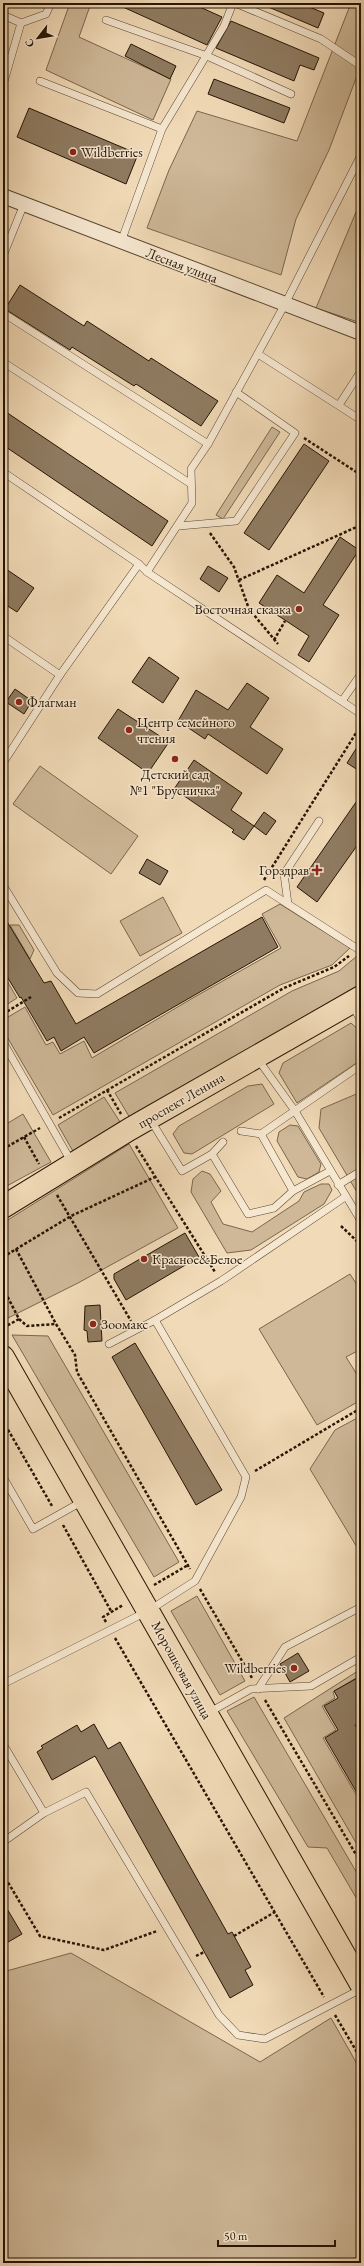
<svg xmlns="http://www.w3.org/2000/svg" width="364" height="2266" font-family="'EB Garamond',serif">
<rect width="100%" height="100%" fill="#f1dab7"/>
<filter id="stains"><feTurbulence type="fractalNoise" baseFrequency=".005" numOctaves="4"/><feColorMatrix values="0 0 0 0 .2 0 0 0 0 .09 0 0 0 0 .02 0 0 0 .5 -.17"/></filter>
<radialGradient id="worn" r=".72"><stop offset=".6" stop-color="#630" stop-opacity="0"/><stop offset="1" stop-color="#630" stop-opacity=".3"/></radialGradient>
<g fill="#ceb898" stroke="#7a664e">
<path d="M70,3H91L79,37L171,79L153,120L46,70Z"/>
<path d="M351,3H361V65L329,150L296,219L281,275L147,228L169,170L197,111L297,141Z"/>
<path d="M361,200V323L316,308Z"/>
<path d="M272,427L280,432L223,519L216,515Z"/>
<path d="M40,766L138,836L111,874L13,804Z"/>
<path d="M163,897L182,933L140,956L120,921Z"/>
<path d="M280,904L350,948L332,965L280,985L53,1115L3,1030V1020L25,1007L46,1045L53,1042L60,1054L84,1041L92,1058L191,999L281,948L262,914Z"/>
<path d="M10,925H19L34,950L30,959Z"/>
<path d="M357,956L361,959V988L130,1118L115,1093L292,991L339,971Z"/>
<path d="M3,974L17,998L3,1007Z"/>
<path d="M351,1023L361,1032V1060L297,1103L279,1073L283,1063Z"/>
<path d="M262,1084L274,1104L192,1154L184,1153L173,1134L179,1126L248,1086Z"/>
<path d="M361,1092V1199L319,1128L321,1109Z"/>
<path d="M104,1097L122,1125L74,1153L58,1125Z"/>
<path d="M23,1114L51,1162L3,1188V1126Z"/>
<path d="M290,1125L298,1126L321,1164L319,1172L307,1179L298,1177L277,1141L279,1132Z"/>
<path d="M129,1144L178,1228L78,1283L4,1320L3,1223Z"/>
<path d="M202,1171L210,1174L221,1191L211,1202L223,1224L252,1232L299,1201L304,1192L321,1184H329L332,1190L324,1204L251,1250L227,1253L191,1192L193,1179Z"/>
<path d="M350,1274L361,1291V1349L346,1357L361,1381V1400L317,1425L259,1329Z"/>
<path d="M12,1335L48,1336L179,1562L154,1577Z"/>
<path d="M361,1416V1554L310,1469L335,1430Z"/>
<path d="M197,1596L245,1681L220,1695L171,1611Z"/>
<path d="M361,1669V1675L333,1692L335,1698L322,1706L336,1730L323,1738L361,1803V1847L359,1848L284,1718Z"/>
<path d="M254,1697L361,1880V1899L358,1901L327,1848L308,1847L227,1711Z"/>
<path d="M71,1953L260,2062L331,2018L361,2071V2263H3V1972Z"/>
</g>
<g fill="#8f7b61" stroke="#251403">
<path d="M114,3H191L222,17L207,45Z"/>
<path d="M259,3H300L324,13L318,28Z"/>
<path d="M231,21L319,58L314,70L300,65L294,81L216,48Z"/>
<path d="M131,44L176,66L170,79L125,56Z"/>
<path d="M214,79L290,108L284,123L208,94Z"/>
<path d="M29,108L138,154L126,184L17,137Z"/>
<path d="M20,285L84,326L87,321L149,361L151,358L218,401L201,426L136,384L134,386L72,347L70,350L5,309Z"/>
<path d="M3,410L168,521L152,546L3,445Z"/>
<path d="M304,444L329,461L269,550L244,533Z"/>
<path d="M340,537L359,550L323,605L339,615L309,662L298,655L309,636L259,603L277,575L304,593Z"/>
<path d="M208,566L228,578L219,592L200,579Z"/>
<path d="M3,567L34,588L17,612L3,603Z"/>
<path d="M149,657L179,678L163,703L132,682Z"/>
<path d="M247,683L269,698L250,727L283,749L267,774L208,734L205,739L178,721L196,690L228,710Z"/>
<path d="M15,689L32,701L24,714L6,702Z"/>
<path d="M118,709L169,742L148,773L98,738Z"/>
<path d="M361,741V772L347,763Z"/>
<path d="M194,760L242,793L231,810L254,826L244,840L232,832L234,830L174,789Z"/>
<path d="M361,795V840L317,902L297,887Z"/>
<path d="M264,812L276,821L266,835L254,826Z"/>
<path d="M147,859L168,871L160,885L139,873Z"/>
<path d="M3,915L44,983L51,981L76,1024L262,917L278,947L94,1053L84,1037L61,1051L54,1037L47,1041L21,997L20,998L3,970Z"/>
<path d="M185,1233L199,1257L126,1300L114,1279V1274Z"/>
<path d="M100,1305L102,1341L88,1342L87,1331L84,1330L85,1306Z"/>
<path d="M135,1343L222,1490L196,1505L112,1357Z"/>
<path d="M298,1653L309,1671L290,1682L280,1664Z"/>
<path d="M361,1676V1721L355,1725L361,1735V1800L325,1738L338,1730L324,1706L338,1698L334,1691Z"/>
<path d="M94,1724L108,1749L120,1742L228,1934L232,1932L251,1967L245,1970L253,1985L230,1998L95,1756L52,1780L37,1752L43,1748L41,1746L77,1725L81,1732Z"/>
<path d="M3,1902L22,1934L3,1945Z"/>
</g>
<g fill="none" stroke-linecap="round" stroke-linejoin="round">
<g stroke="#584630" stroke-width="8">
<g id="service">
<path d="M235,3L321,39L361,66"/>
<path d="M3,15L21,23L46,14L51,3"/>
<path d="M106,20L207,56L291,94"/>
<path d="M40,81L162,129"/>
<path d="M3,85L21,23"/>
<path d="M121,242L162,129L224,26L233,3"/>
<path d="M3,256L24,204"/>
<path d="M3,313L208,444"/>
<path d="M258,354L361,420"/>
<path d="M3,362L191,484"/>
<path d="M339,405L361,371"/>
<path d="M3,472L139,564L147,572L361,714"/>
<path d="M179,526L236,521L295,433L236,392"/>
<path d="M147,572L192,503L191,469L208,444L285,304L361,155"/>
<path d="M3,636L60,675"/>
<path d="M342,701L361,674"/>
<path d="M3,763L60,675L139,564"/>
<path d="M3,885L57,973L78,993L97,994L266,890L361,951"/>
<path d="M288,904L284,874L319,821"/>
<path d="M352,1004L361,1021"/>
<path d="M3,1042L72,1163"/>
<path d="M257,1058L295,1111L361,1221"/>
<path d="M150,1119L182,1171L212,1154L223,1142"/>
<path d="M241,1131L261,1134L361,1065"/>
<path d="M212,1154L248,1214L274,1208L293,1191L261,1134"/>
<path d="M338,1185L361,1171"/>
<path d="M293,1191L330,1171"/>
<path d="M155,1320L221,1281L345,1197"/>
<path d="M3,1477L33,1529L83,1501"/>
<path d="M3,1684L148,1611L195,1581L241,1497L246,1477L155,1320L109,1344"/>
<path d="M258,1689L285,1647L361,1607"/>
<path d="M208,1713L251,1689L311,1686L361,1657"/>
<path d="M3,1744L44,1813L86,1792L219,2015L238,2035L265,2039L361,1989"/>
<path d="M3,1842L44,1813"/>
</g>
</g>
<g stroke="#584630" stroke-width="16">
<path id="minor" d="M3,196L361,333"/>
</g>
<g stroke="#251403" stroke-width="24">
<g id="primary">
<path d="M3,1207L130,1129L361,997"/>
<path d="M3,1357L361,1984"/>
</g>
</g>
<g stroke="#251403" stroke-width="2.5" stroke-dasharray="3 2" stroke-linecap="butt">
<path d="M304,438L361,475"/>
<path d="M210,533L234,567L249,609L278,644"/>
<path d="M239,580L361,525"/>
<path d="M274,640L285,621"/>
<path d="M264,880L361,725"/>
<path d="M3,1014L31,997"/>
<path d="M107,1090L121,1114"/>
<path d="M59,1118L284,988L334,967L349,956"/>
<path d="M24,1137L39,1164"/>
<path d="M136,1146L215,1272"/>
<path d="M3,1149L40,1128"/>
<path d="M57,1195L131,1321"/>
<path d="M341,1226L361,1245"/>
<path d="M16,1249L56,1324L75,1355L77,1372L190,1569"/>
<path d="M3,1257L71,1216L155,1177"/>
<path d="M3,1288L19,1319L3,1328"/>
<path d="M19,1319L27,1326L56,1324"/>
<path d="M356,1411L361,1419"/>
<path d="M3,1421L52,1506"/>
<path d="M255,1471L361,1408"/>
<path d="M63,1525L111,1611"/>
<path d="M154,1585L188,1565"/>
<path d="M200,1589L252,1678"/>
<path d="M106,1622L103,1617L123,1605"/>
<path d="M115,1638L324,1997"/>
<path d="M265,1700L361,1863"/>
<path d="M3,1874L40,1936L104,1950L157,1931"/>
<path d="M234,1936L275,1912"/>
<path d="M196,1956L204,1952"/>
<path d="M335,2015L361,2059"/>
</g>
<use href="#service" stroke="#f6e7d0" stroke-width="7"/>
<use href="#minor" stroke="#f6e7d0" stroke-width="14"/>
<use href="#primary" stroke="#f1dab7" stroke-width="22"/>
</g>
<g fill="#8f2418" stroke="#f6e7d0" stroke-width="1.5">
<circle cx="73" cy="152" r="4"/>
<circle cx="299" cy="609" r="4"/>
<circle cx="19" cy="702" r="4"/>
<circle cx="129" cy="730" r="4"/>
<circle cx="175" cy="759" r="4"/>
<path d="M315 864h4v4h4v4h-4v4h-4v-4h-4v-4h4z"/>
<circle cx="144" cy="1259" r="4"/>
<circle cx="93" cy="1324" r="4"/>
<circle cx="294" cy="1668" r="4"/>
</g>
<g text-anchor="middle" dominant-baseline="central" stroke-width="3" stroke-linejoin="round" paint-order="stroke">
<g font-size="14" fill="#251403" stroke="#f6e7d0" text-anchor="start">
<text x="81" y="152">Wildberries</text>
<text x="291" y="609" text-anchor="end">Восточная сказка</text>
<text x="27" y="702">Флагман</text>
<text x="137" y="722">Центр семейного<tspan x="137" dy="16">чтения</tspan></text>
<text x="175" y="774" text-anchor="middle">Детский сад<tspan x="175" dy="16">№1 "Брусничка"</tspan></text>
<text x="309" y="870" text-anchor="end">Горздрав</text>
<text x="152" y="1259">Красное&amp;Белое</text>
<text x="101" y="1324">Зоомакс</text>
<text x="286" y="1668" text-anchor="end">Wildberriеs</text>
</g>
<g font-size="14" fill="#251403" stroke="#f6e7d0">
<text transform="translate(182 265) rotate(21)">Лесная улица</text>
<text transform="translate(181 1100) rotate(-30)">проспект Ленина</text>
<text transform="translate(182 1670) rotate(61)">Морошковая улица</text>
</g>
</g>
<rect width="364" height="2266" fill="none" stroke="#f1dab7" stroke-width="16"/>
<rect x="4" y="4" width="356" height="2258" fill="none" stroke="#251403" stroke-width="2"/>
<rect x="8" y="8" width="348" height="2250" fill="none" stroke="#251403"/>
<g transform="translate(38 38) rotate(239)" stroke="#f6e7d0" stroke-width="3" paint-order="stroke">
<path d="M0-3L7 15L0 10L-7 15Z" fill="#251403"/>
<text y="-6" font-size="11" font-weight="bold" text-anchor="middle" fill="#251403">С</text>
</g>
<path d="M218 2240v6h117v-6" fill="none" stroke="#251403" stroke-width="2"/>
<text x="224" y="2240" font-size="12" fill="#251403" stroke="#f6e7d0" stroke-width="3" paint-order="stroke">50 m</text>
<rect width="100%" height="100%" filter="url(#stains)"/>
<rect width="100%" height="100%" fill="url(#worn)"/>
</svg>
